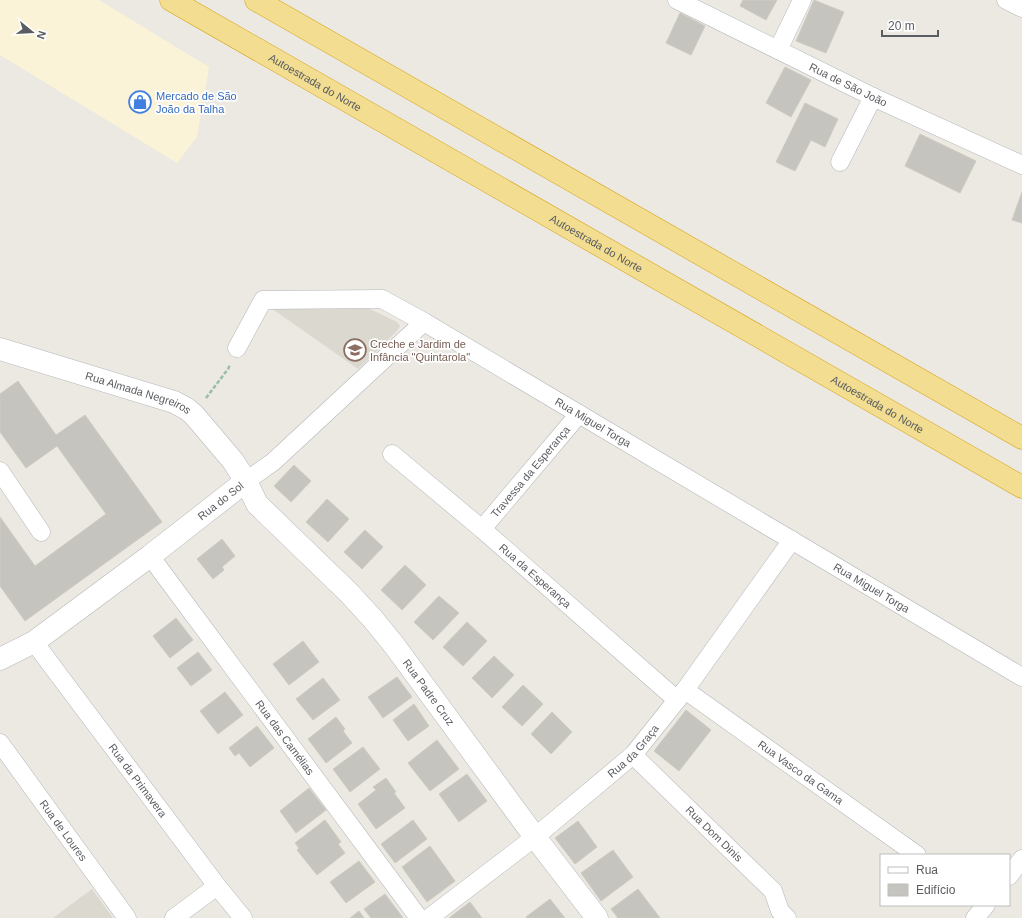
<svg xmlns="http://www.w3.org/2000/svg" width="1022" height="918" font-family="Helvetica,sans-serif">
<rect width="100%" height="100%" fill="#ebe9e1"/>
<path fill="#faf3d7" d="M0,0H99L209,67L197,137L177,163L0,55Z"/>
<g fill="#dad8cf">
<path d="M271,308H368L397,322L400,326L397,331L358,369Z"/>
<path d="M92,889L113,918H53Z"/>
</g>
<g fill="#c6c4be" stroke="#cfcbc0">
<path d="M743,0H777L766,20L740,6Z"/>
<path d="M814,0L844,12L826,53L796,41Z"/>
<path d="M680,13L705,26L691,55L666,43Z"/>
<path d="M785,67L811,80L791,117L766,103Z"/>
<path d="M805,103L838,119L825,147L811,140L795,171L776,162Z"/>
<path d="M920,134L976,161L960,193L905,166Z"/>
<path d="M1022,192V223L1012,220Z"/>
<path d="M18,381L56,435L85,415L162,522L25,621L0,586V517L35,566L106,514L57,446L26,468L0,432V394Z"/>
<path d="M294,465L311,481L291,502L274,486Z"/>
<path d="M327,499L349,519L328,542L306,522Z"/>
<path d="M365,530L383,547L362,569L344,552Z"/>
<path d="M222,539L235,556L222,567L224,570L213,579L197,559Z"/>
<path d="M405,565L426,585L402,610L381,590Z"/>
<path d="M439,596L459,613L433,640L414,622Z"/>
<path d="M176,618L193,640L170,658L153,636Z"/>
<path d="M467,622L487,641L463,666L443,647Z"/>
<path d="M303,641L319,662L289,685L273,664Z"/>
<path d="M198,652L212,670L191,686L177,668Z"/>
<path d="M494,656L514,675L492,698L472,678Z"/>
<path d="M397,677L412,697L383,718L368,697Z"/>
<path d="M323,678L340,700L313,720L296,699Z"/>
<path d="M523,685L543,704L522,726L502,707Z"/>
<path d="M225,692L243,715L218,734L200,711Z"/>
<path d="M414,704L429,726L408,741L393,720Z"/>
<path d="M686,710L711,730L679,771L654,751Z"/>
<path d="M552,712L572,732L551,754L531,734Z"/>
<path d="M336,717L345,729L343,731L352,743L326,763L308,739Z"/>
<path d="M257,726L274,748L250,767L239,753L235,756L229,748Z"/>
<path d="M437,740L459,769L430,791L408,763Z"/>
<path d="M363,747L380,769L350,792L333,769Z"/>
<path d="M467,774L487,801L459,822L439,794Z"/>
<path d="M386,778L396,792L394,793L405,808L376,829L358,804L376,790L373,787Z"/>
<path d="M309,788L326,810L296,833L280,811Z"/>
<path d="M325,820L341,842L338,844L345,853L317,875L297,850L299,848L295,843Z"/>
<path d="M413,820L427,839L395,863L381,844Z"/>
<path d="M578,821L597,847L575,864L555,838Z"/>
<path d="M430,846L455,881L427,902L402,867Z"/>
<path d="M613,850L633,877L601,901L581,873Z"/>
<path d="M359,861L375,882L346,903L330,882Z"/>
<path d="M638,889L660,918H618L611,909Z"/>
<path d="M385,894L403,918H371L364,909Z"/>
<path d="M550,899L565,918H527L526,917Z"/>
<path d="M470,902L482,918H449Z"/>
<path d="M359,911L364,918H350Z"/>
</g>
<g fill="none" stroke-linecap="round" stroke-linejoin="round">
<g stroke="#b3b6ba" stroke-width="19">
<g id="street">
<path id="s1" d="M677,0L873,97L1022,165"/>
<path d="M1006,0L1022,8"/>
<path d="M778,50L802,0"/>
<path d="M840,162L873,97"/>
<path id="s2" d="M237,348L263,300L382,299L424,322L1022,677"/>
<path id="s3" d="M392,454L482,529L677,700"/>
<path d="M0,471L41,532"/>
<path d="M246,481L273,462L424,322"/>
<path id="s4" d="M482,529L579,414"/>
<path id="s5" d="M150,556L419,918"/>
<path id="s6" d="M34,642L217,886L243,918"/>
<path id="s7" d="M685,690L917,855"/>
<path id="s8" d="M0,743L127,918"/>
<path id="s9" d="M633,755L773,891L780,911L787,918"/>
<path d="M1009,876L1022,859"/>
<path d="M174,918L217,886"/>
<path id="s10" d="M429,918L535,837L633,755L685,690L792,540"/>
<path d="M975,918L986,905"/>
</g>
</g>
<g stroke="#b5b7bc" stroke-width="23">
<g id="secondary">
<path id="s11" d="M0,349L174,402L187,409L194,415L233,461L246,481L257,504L348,592L372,618L394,645L535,837L597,918"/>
<path id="s12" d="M0,659L34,642L150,556L246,481"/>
</g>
</g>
<g stroke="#d6a116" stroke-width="23">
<g id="highway">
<path id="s13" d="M171,0L1022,487"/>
<path d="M256,0L1022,438"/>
</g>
</g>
<path stroke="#98bea4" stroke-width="2.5" stroke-dasharray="4 2" stroke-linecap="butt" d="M206,398L228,369L230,365"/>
<use href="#street" stroke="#fff" stroke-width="18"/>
<use href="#secondary" stroke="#fff" stroke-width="22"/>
<use href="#highway" stroke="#f2dd91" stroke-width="22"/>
</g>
<defs>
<g id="shop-ring" transform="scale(1.15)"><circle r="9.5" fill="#fff" stroke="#3f7fe0" stroke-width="1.5"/><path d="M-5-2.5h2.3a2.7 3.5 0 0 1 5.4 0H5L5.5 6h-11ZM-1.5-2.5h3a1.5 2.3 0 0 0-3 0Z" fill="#3f7fe0"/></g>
<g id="school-ring" transform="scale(1.15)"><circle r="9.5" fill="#fff" stroke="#8d6e63" stroke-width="1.5"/><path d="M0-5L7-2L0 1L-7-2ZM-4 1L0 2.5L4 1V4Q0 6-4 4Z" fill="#8d6e63"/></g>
</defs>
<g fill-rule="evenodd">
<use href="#shop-ring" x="140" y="102"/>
<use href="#school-ring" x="355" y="350"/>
</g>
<g text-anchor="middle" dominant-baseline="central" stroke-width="3.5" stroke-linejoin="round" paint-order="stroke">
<g font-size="11" fill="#595c60" stroke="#fff">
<text stroke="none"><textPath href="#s13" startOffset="166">Autoestrada do Norte</textPath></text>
<text stroke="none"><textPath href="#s1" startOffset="191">Rua de São João</textPath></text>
<text stroke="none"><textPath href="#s13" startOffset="490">Autoestrada do Norte</textPath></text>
<text stroke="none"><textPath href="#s11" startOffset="145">Rua Almada Negreiros</textPath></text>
<text stroke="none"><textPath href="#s13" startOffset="814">Autoestrada do Norte</textPath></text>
<text stroke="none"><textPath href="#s2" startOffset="418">Rua Miguel Torga</textPath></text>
<text stroke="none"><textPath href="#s4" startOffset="75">Travessa da Esperança</textPath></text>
<text stroke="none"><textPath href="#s12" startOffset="272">Rua do Sol</textPath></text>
<text stroke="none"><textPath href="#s3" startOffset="188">Rua da Esperança</textPath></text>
<text stroke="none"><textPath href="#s2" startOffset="742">Rua Miguel Torga</textPath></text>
<text stroke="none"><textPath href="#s11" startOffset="571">Rua Padre Cruz</textPath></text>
<text stroke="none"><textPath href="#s5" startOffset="226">Rua das Camélias</textPath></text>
<text stroke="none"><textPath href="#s10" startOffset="264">Rua da Graça</textPath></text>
<text stroke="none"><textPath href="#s7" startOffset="142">Rua Vasco da Gama</textPath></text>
<text stroke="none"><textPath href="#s6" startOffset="173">Rua da Primavera</textPath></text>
<text stroke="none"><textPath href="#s8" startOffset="108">Rua de Loures</textPath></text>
<text stroke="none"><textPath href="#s9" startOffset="113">Rua Dom Dinis</textPath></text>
</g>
<g font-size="11" fill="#366cbe" stroke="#fff" text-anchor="start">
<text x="156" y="96">Mercado de São<tspan x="156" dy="13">João da Talha</tspan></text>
</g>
<g font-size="11" fill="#785e54" stroke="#fff" text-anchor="start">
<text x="370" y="344">Creche e Jardim de<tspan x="370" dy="13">Infância "Quintarola"</tspan></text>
</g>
</g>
<rect x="880" y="854" width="130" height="52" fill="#ffffff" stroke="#bdbebf"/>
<rect x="888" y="867" width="20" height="6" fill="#ffffff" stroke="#bdbebf"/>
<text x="916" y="874" font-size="12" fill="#595c60">Rua</text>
<rect x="888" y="884" width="20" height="12" fill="#c6c4be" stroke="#bdbebf"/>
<text x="916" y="894" font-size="12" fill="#595c60">Edifício</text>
<g transform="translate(32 32) rotate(108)" stroke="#ffffff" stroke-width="3" paint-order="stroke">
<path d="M0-3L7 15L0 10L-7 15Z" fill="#595c60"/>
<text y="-6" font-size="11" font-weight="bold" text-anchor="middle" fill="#595c60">N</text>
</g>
<path d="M882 30v6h56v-6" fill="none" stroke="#595c60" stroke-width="2"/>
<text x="888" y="30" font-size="12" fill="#595c60" stroke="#ffffff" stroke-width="3" paint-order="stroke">20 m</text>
</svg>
